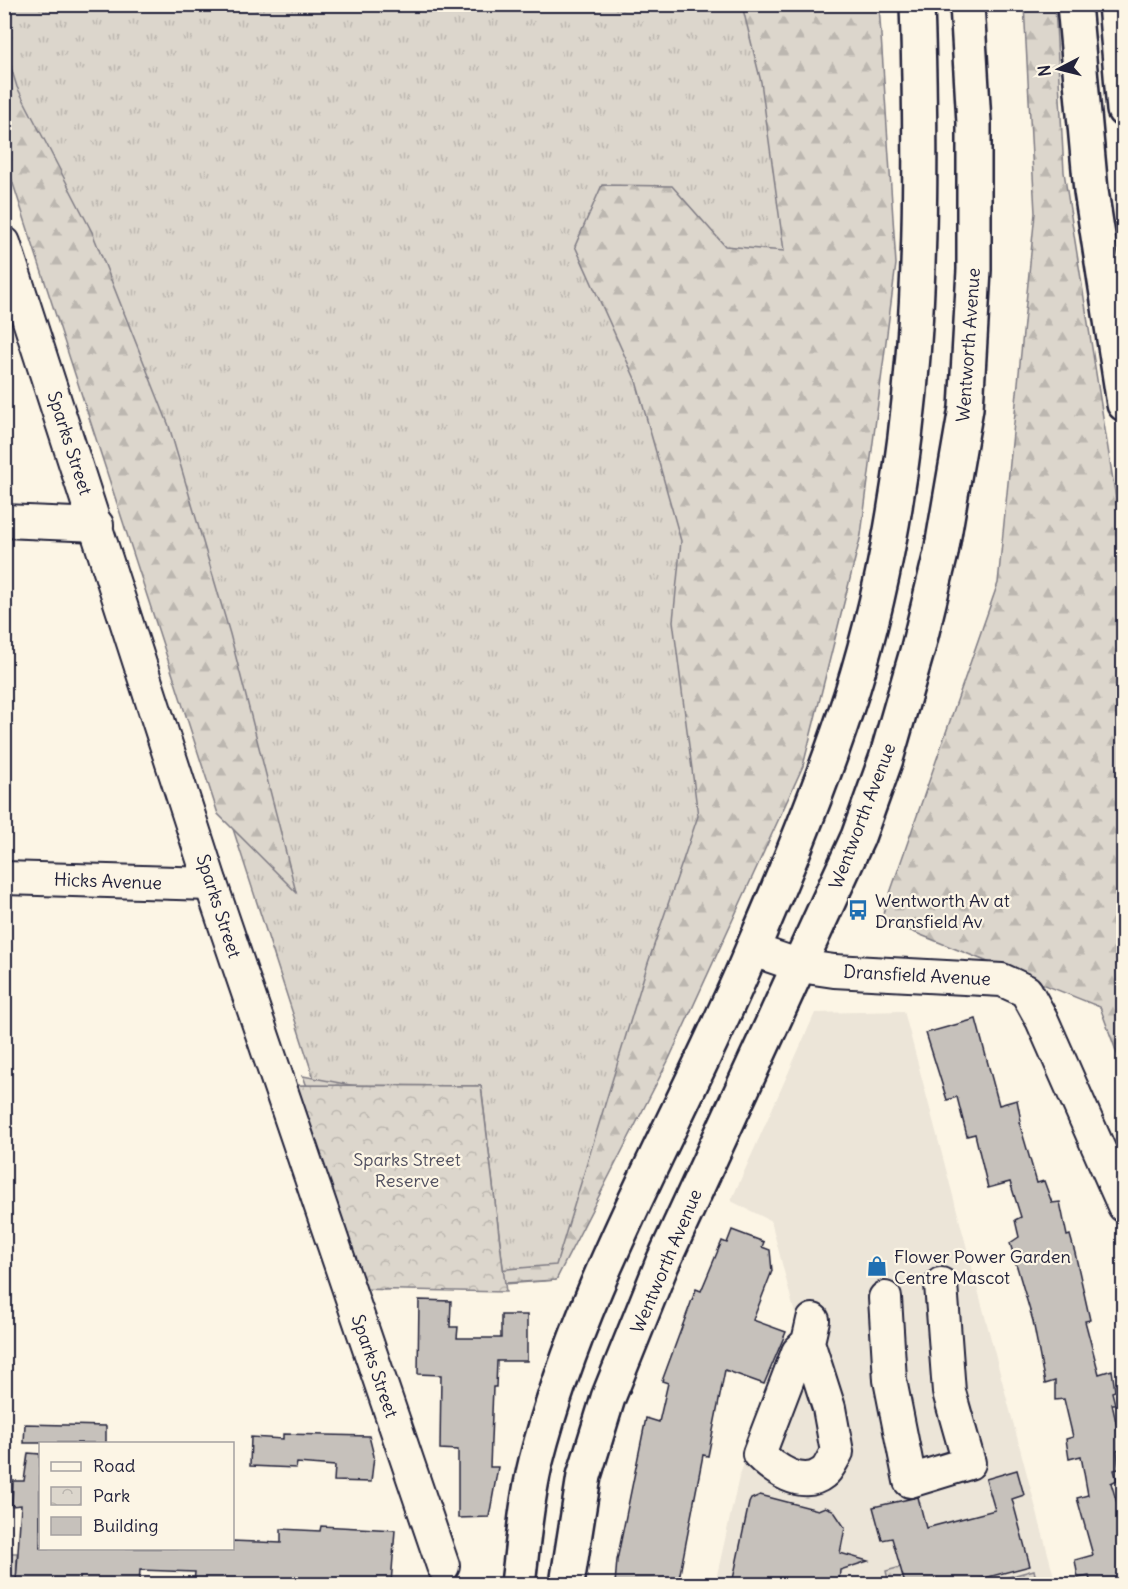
<svg xmlns="http://www.w3.org/2000/svg" width="1128" height="1589" font-family="Delius,sans-serif">
<defs>
<pattern id="grass-tufts" width="24" height="20" patternUnits="userSpaceOnUse" patternTransform="scale(1.5)"><rect width="24" height="20" fill="#dcd6cc"/><path d="M3 7l-1-3M5 7V3M7 7l1-3M15 17l-1-3M17 17v-4M19 17l1-3" fill="none" stroke="#bcb7b0"/></pattern>
<pattern id="forest-firs" width="22" height="20" patternUnits="userSpaceOnUse" patternTransform="scale(1.5)"><rect width="22" height="20" fill="#dcd6cc"/><path d="M5 1l3.5 6h-7zM16 11l3.5 6h-7z" fill="#bcb7b0"/></pattern>
<pattern id="park-crowns" width="20" height="18" patternUnits="userSpaceOnUse" patternTransform="scale(1.5)"><rect width="20" height="18" fill="#dcd6cc"/><path d="M2 6a3 3 0 1 1 6 0M12 15a3 3 0 1 1 6 0" fill="none" stroke="#bcb7b0"/></pattern>
<pattern id="garden-dots" width="8" height="8" patternUnits="userSpaceOnUse" patternTransform="scale(1.5)"><rect width="8" height="8" fill="#dcd6cc"/><path d="M2 2h.1M6 6h.1" fill="none" stroke="#bcb7b0" stroke-width="1.8" stroke-linecap="round"/></pattern>
</defs>
<rect width="100%" height="100%" fill="#fcf5e5"/>
<filter id="ink" filterUnits="userSpaceOnUse"><feTurbulence type="fractalNoise" baseFrequency=".0167" numOctaves="2"/><feDisplacementMap in="SourceGraphic" scale="12" xChannelSelector="R" yChannelSelector="G"/><feConvolveMatrix kernelMatrix="1 2 1 2 8 2 1 2 1" color-interpolation-filters="sRGB"/></filter>
<g filter="url(#ink)">
<path fill="#ece5d8" d="M904,1011L1056,1584H715L739,1477L789,1343L796,1318L771,1221L731,1201L815,1013Z"/>
<path fill="url(#grass-tufts)" stroke="#7f7c84" stroke-width="1.5" d="M4,5H800L775,730L556,1280L505,1284L481,1086L316,1085L5,125Z"/>
<g fill="url(#forest-firs)" stroke="#7f7c84" stroke-width="1.5">
<path d="M742,5H879L896,264L861,535L803,766L669,1059L556,1280L383,1290L303,1076L472,1108V1272L556,1265L648,963L698,816L673,621L681,541L636,381L575,246L602,185L672,186L725,246L784,251L761,82Z"/>
<path d="M1024,5H1055L1064,172L1123,543V1070L1100,1007L881,919L998,583L1035,213Z"/>
<path d="M5,48L17,87L92,232L169,426L230,634L296,892L218,814L5,159Z"/>
</g>
<g fill="url(#park-crowns)" stroke="#7f7c84" stroke-width="1.5">
<path d="M292,1085L481,1086L506,1292L356,1289Z"/>
<path d="M4,1553H17L16,1584H5Z"/>
</g>
<g fill="url(#garden-dots)" stroke="#7f7c84" stroke-width="1.5">
<path d="M901,1567L905,1584H889L886,1571Z"/>
<path d="M1034,1570L1037,1584H1006L1005,1578Z"/>
</g>
<g fill="#c6c1bb" stroke="#22223b" stroke-width="1.5">
<path d="M976,1019L999,1105L1017,1100L1021,1121L1019,1122L1037,1183L1044,1181L1052,1203L1060,1202L1067,1236L1070,1235L1075,1253L1090,1320L1085,1321L1099,1374L1112,1370L1115,1391L1112,1392L1115,1404H1112L1122,1449L1117,1451L1119,1469L1114,1470L1117,1480L1111,1483L1124,1526V1584H1091L1089,1576L1078,1578L1075,1560L1093,1555L1077,1498L1088,1495L1081,1456L1069,1459L1066,1439L1073,1437L1064,1399L1055,1400V1381L1045,1384L1033,1321L1010,1243L1019,1237L1015,1220L1021,1217L1010,1182L988,1188L975,1134L967,1136L957,1097L947,1100L926,1033Z"/>
<path d="M732,1230L764,1242L762,1247L770,1250L772,1271L753,1320L786,1332L764,1384L725,1370L708,1456L703,1455L678,1584H615L617,1560L646,1418L659,1422L668,1383L662,1381L696,1289L701,1291L722,1241L727,1243Z"/>
<path d="M419,1300L451,1301L450,1327H458L457,1338H501V1315H527V1361H497L496,1387H493L490,1467H498L489,1517L458,1518V1450L440,1449L441,1375L418,1374Z"/>
<path d="M25,1424L106,1426V1443H24Z"/>
<path d="M283,1434L369,1436L374,1456L371,1482L334,1481L335,1466L297,1463L296,1468L250,1466L251,1437L283,1439Z"/>
<path d="M28,1453L40,1454V1548H232V1541L281,1543V1529L320,1531L321,1526L395,1530L391,1584H194L195,1572L140,1570L139,1584H16L21,1505L12,1506L13,1481H24Z"/>
<path d="M1017,1470L1024,1495L1012,1499L1030,1566L962,1584H905L892,1538L882,1540L873,1507L918,1497L926,1528L995,1510L986,1479Z"/>
<path d="M760,1495L818,1510L825,1507L833,1510L845,1528L840,1553L868,1561L840,1570L839,1582L829,1584H732L749,1503L751,1499Z"/>
</g>
<g fill="none" stroke-linecap="round" stroke-linejoin="round">
<g stroke="#22223b" stroke-width="36">
<g id="minor">
<path d="M4,243L211,884L443,1566"/>
<path d="M4,521L97,525"/>
<path d="M4,878L211,884"/>
<path d="M753,950L800,966L834,971L1002,980L1026,991L1042,1020L1124,1206"/>
<path d="M885,1298L890,1380L910,1481L969,1463L949,1392L941,1284"/>
<path d="M808,1342L798,1352L759,1454C773,1468 802,1490 823,1473C829,1469 833,1458 837,1452L829,1408L808,1342L813,1320"/>
</g>
</g>
<g stroke="#22223b" stroke-width="38">
<g id="major">
<path d="M518,1584C523,1544 526,1501 536,1461C582,1281 680,1121 752,950C788,867 823,782 851,695C921,472 925,236 917,4"/>
<path d="M567,1584L584,1476L608,1398L662,1264L858,837L886,759L918,648L941,553L966,408L974,270V123L967,4"/>
</g>
</g>
<g stroke="#22223b" stroke-width="38">
<g id="highway">
<path d="M1074,4L1091,191L1124,404"/>
<path d="M1115,4L1124,110"/>
</g>
</g>
<use href="#minor" stroke="#fcf5e5" stroke-width="32"/>
<use href="#major" stroke="#fcf5e5" stroke-width="33"/>
<use href="#highway" stroke="#fcf5e5" stroke-width="33"/>
</g>
</g>
<defs>
<g id="bus-bare" transform="scale(1.62)"><path d="M-5-6H5V4H4V6H2V4H-2V6H-4V4H-5ZM-3.5-4V0h7V-4ZM-3.5 1.2v1.5H-2V1.2ZM2 1.2v1.5H3.5V1.2Z" fill="#1f6fb2" stroke="#fcf5e5" stroke-width="2.5" paint-order="stroke"/></g>
<g id="shop-bare" transform="scale(1.62)"><path d="M-5-2.5h2.3a2.7 3.5 0 0 1 5.4 0H5L5.5 6h-11ZM-1.5-2.5h3a1.5 2.3 0 0 0-3 0Z" fill="#1f6fb2" stroke="#fcf5e5" stroke-width="2.5" paint-order="stroke"/></g>
</defs>
<g fill-rule="evenodd">
<use href="#bus-bare" x="858" y="910"/>
<use href="#shop-bare" x="877" y="1266"/>
</g>
<g text-anchor="middle" dominant-baseline="central" stroke-width="4.5" stroke-linejoin="round" paint-order="stroke">
<g font-size="18" fill="#22223b" stroke="#fcf5e5">
<text transform="translate(968 345) rotate(-86)">Wentworth Avenue</text>
<text transform="translate(70 443) rotate(72)">Sparks Street</text>
<text transform="translate(862 816) rotate(-69)">Wentworth Avenue</text>
<text transform="translate(108 881) rotate(2)">Hicks Avenue</text>
<text transform="translate(219 906) rotate(72)">Sparks Street</text>
<text transform="translate(917 975) rotate(3)">Dransfield Avenue</text>
<text transform="translate(666 1261) rotate(-67)">Wentworth Avenue</text>
<text transform="translate(375 1366) rotate(71)">Sparks Street</text>
</g>
<g font-size="18" fill="#22223b" stroke="#fcf5e5" text-anchor="start">
<text x="875" y="900">Wentworth Av at<tspan x="875" dy="21">Dransfield Av</tspan></text>
<text x="894" y="1256">Flower Power Garden<tspan x="894" dy="21">Centre Mascot</tspan></text>
</g>
<g font-size="18" fill="#504f5f" stroke="#fcf5e5">
<text x="407" y="1159">Sparks Street<tspan x="407" dy="21">Reserve</tspan></text>
</g>
</g>
<rect width="1128" height="1589" fill="none" stroke="#fcf5e5" stroke-width="24"/>
<rect x="12" y="12" width="1104" height="1565" fill="none" stroke="#22223b" stroke-width="2" filter="url(#ink)"/>
<rect x="39" y="1442" width="195" height="108" fill="#fcf5e5" stroke="#a5a1a1" stroke-width="1.5"/>
<rect x="51" y="1462" width="30" height="9" fill="#fcf5e5" stroke="#a5a1a1" stroke-width="1.5"/>
<text x="93" y="1472" font-size="18" fill="#22223b">Road</text>
<rect x="51" y="1487" width="30" height="18" fill="url(#park-crowns)" stroke="#a5a1a1" stroke-width="1.5"/>
<text x="93" y="1502" font-size="18" fill="#22223b">Park</text>
<rect x="51" y="1517" width="30" height="18" fill="#c6c1bb" stroke="#a5a1a1" stroke-width="1.5"/>
<text x="93" y="1532" font-size="18" fill="#22223b">Building</text>
<g transform="translate(1059 69) rotate(263)" stroke="#fcf5e5" stroke-width="4.5" paint-order="stroke">
<path d="M0-4.5L10 22L0 15L-10 22Z" fill="#22223b"/>
<text y="-9" font-size="16" font-weight="bold" text-anchor="middle" fill="#22223b">N</text>
</g>
</svg>
